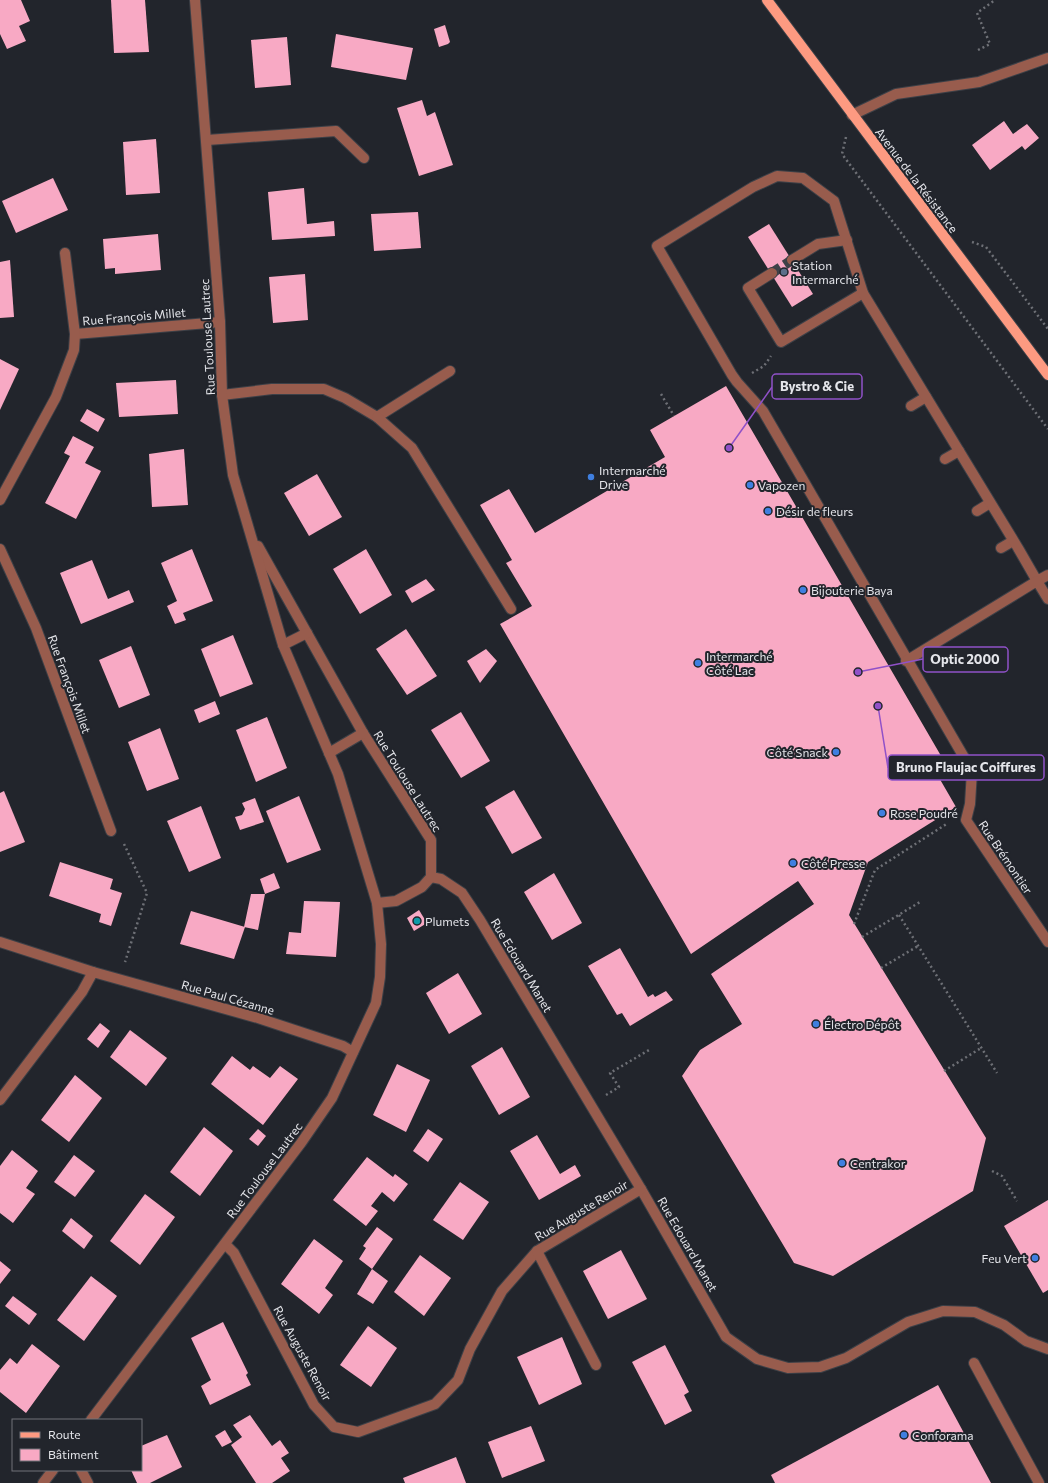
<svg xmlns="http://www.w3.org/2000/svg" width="1048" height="1483" font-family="Commissioner,sans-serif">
<rect width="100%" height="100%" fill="#22252c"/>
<g fill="#f8a9c4">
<path d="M0,0H21L30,21L19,26L26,41L7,49L0,34Z"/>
<path d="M111,0H145L149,52L114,53Z"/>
<path d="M445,25L450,42L448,44L439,47L434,29Z"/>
<path d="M336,34L413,48L406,80L331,67Z"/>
<path d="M287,37L291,85L255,88L251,40Z"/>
<path d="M422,100L427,116L435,112L453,165L419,176L397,108Z"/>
<path d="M1004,121L1013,134L1027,124L1039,138L1025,150L1022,146L990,170L972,145Z"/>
<path d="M156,139L160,193L126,195L123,142Z"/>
<path d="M53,178L68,210L16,233L2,201Z"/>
<path d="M304,188L307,224L334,221L335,236L272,240L268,192Z"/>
<path d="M418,212L421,248L374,251L371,214Z"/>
<path d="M769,224L813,294L792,307L748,237Z"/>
<path d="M158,234L161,270L115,274V268L105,269L103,239Z"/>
<path d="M10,260L14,317L0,318V262Z"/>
<path d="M305,274L308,320L273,323L269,277Z"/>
<path d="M0,359L19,369L0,410Z"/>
<path d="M176,380L178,414L119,417L116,383Z"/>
<path d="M726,386L944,761L943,763L934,769L956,807L868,862L849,915L986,1138L973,1191L833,1276L794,1263L682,1076L700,1050L742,1024L711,974L814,904L798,881L691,954L500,624L532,606L506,563L512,560L480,505L509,489L535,533L665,457L650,430Z"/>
<path d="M87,409L105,419L98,432L80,421Z"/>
<path d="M73,436L94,447L85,463L101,471L76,519L45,503L70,456L64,453Z"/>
<path d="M184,449L188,505L152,507L149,454Z"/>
<path d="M317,474L342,517L309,536L284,493Z"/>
<path d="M192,549L213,601L183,613L186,620L175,624L167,606L177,601L161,563Z"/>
<path d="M366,549L392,595L360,614L333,569Z"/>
<path d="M92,560L108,599L129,590L134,602L81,624L60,573Z"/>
<path d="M426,579L435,590L412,603L405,591Z"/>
<path d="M406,629L437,676L407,695L376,649Z"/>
<path d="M233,635L253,684L220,697L201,649Z"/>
<path d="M131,646L150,695L119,708L99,660Z"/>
<path d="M486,649L497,661L480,683L467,661Z"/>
<path d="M215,701L220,714L199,723L194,710Z"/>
<path d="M461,712L490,761L461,778L431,730Z"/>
<path d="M267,717L287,768L256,782L236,730Z"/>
<path d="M160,728L179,779L147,791L128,742Z"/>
<path d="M514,790L542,838L512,854L485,807Z"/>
<path d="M4,791L25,842L0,852V793Z"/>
<path d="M299,796L321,850L287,863L266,811Z"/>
<path d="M255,798L264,822L240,830L235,817L242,815L245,809L242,803Z"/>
<path d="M201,806L221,858L189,872L167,821Z"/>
<path d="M60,862L113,879L110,889L122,893L111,926L99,922L101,914L49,896Z"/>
<path d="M274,873L280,888L265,894L258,930L244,927L251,894H265L260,879Z"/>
<path d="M554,873L582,923L552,940L524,892Z"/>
<path d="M304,901L340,902L336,957L286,954L289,932L301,933Z"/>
<path d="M419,910L427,923L414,931L407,918Z"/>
<path d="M191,911L245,927L234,959L180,944Z"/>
<path d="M620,948L648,997L653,994L655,997L666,991L673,1000L630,1026L622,1013L617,1015L588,966Z"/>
<path d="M458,973L482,1014L449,1034L426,993Z"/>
<path d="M100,1023L110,1031L98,1048L87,1039Z"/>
<path d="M130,1030L167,1058L146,1086L110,1057Z"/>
<path d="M502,1047L530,1097L499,1115L471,1066Z"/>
<path d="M232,1056L250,1070L253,1066L270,1078L280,1066L298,1079L263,1125L211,1084Z"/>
<path d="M397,1064L430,1080L406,1132L373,1115Z"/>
<path d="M75,1075L102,1098L69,1142L41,1120Z"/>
<path d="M204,1127L233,1151L200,1196L170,1172Z"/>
<path d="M258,1129L266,1136L258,1146L249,1139Z"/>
<path d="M428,1129L443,1139L428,1162L413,1151Z"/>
<path d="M537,1135L560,1174L575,1165L581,1176L539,1200L510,1151Z"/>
<path d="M12,1150L38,1171L26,1188L35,1194L13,1223L0,1213V1166Z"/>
<path d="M74,1155L95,1171L75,1197L54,1182Z"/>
<path d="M367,1157L393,1177L395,1174L408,1184L394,1202L382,1192L371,1206L378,1211L366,1226L333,1200Z"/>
<path d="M460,1182L489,1202L463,1240L433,1220Z"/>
<path d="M145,1194L175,1217L140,1265L110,1241Z"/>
<path d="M1048,1200V1290L1043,1293L1004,1226Z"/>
<path d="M71,1218L93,1236L84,1249L62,1231Z"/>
<path d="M377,1227L393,1239L372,1269L388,1281L373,1304L357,1294L372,1269L359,1259L366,1248L363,1246Z"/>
<path d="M314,1239L343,1261L325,1288L333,1295L319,1314L281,1284Z"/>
<path d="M621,1250L647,1299L608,1319L583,1271Z"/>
<path d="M420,1255L451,1278L424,1316L394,1292Z"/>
<path d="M0,1261L11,1270L0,1284Z"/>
<path d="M91,1276L117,1296L84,1341L57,1320Z"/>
<path d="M13,1296L37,1314L29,1325L5,1306Z"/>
<path d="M223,1322L248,1373L246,1375L251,1385L210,1405L201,1386L211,1380L191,1338Z"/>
<path d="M368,1326L397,1348L371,1387L340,1365Z"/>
<path d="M562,1337L582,1384L539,1405L517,1357Z"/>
<path d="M32,1344L60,1366L26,1413L0,1392V1370L10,1358L17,1364Z"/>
<path d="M665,1345L689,1392L684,1395L692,1411L665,1425L632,1362Z"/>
<path d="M938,1385L991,1483H775L771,1475Z"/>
<path d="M250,1415L272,1446L280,1440L289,1453L281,1458L290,1471L272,1483H256L231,1445L242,1437L233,1425Z"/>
<path d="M531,1426L545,1461L502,1478L488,1442Z"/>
<path d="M225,1430L232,1442L222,1447L215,1436Z"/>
<path d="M167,1435L182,1467L150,1483H137L131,1470H141V1446Z"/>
<path d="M456,1457L466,1483H405L403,1478Z"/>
</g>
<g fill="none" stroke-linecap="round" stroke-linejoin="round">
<path stroke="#3f4248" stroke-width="10" stroke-dasharray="10 5" stroke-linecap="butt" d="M772,273L792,260"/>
<g stroke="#3d4047" stroke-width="12">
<g id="minor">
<path d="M852,115L896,94L979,82L1048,58"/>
<path d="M207,140L336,131L364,158"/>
<path d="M792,260L818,244L847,240"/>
<path d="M772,273L748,288L781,342L863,293"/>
<path d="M75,334L220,322"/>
<path d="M222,395L272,389H324L345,398L377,417L450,371"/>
<path d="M911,406L926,397"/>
<path d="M377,417L412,448L511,609"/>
<path d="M945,459L959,451"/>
<path d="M0,500L56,397L74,350L75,334L65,253"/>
<path d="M977,511L990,503"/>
<path d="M258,546L363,733L431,840V877L422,887L396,901L377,903"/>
<path d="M1001,548L1013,541"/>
<path d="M0,549L36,628L111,831"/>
<path d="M1048,575L1037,581L1018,548L863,293L834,201L803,178L777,176L753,187L657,246L732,375L737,382L763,411L972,771L970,804L966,820L1048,942"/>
<path d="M283,645L307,633"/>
<path d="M906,661L1037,581L1048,599"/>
<path d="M329,753L363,733"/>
<path d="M431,877L441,879L462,893L480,920L641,1189L726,1337L757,1359L788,1368L820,1367L846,1358L908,1322L943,1311L975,1312L1004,1325L1026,1341L1048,1349"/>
<path d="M0,942L93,972"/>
<path d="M0,1100L82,992L93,972L258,1018L343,1046L353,1052"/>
<path d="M225,1244L234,1253L245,1274L314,1405L334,1427L358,1432L435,1404L458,1380L470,1349L502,1291L537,1251L641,1189"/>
<path d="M537,1251L596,1365"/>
<path d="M974,1363L1039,1483"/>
<path d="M91,1420L301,1143L332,1098L376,1003L380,977L381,944L377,903L338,774L283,645L233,475L222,395L220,322L195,0"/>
<path d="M81,1470L88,1483"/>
<path d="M43,1483L53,1470"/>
</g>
</g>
<g stroke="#3d4047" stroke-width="12">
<path id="major" d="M767,0L1048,375"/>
</g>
<g stroke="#6e7076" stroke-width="2.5" stroke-dasharray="2 3" stroke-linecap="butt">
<path d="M978,50L990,44L977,13L995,0"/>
<path d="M846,137L842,154L1048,429"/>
<path d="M972,242L986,247L1048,329"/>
<path d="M752,373L764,366L771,356"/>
<path d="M661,394L674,416"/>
<path d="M124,844L147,893L125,962"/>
<path d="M899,915L997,1073"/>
<path d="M854,924L875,870L948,823"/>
<path d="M862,937L920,902"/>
<path d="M881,968L918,946"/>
<path d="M944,1071L981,1048"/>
<path d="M606,1095L619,1087L610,1073L649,1050"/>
<path d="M992,1171L1002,1176L1017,1201"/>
</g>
<use href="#minor" stroke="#985c4d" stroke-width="10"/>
<use href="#major" stroke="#fd9a81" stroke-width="10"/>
</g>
<circle fill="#5c6f8a" stroke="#22252c" stroke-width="1.5" cx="784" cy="272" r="4"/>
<g fill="#3f7fe0" stroke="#22252c" stroke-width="1.5">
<circle cx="591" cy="477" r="4"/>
<circle cx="750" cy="485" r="4"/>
<circle cx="768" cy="511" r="4"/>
<circle cx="803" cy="590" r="4"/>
<circle cx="698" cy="663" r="4"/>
<circle cx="836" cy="752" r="4"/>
<circle cx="882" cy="813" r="4"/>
<circle cx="793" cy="863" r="4"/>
<circle cx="816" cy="1024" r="4"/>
<circle cx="842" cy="1163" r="4"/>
<circle cx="1035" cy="1258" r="4"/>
<circle cx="904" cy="1435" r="4"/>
</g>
<circle fill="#0f9aa8" stroke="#22252c" stroke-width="1.5" cx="417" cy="921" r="4"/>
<g text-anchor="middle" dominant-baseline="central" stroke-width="4" stroke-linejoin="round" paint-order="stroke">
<g font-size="12" fill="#e4e5ea" stroke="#22252c">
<text transform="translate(917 180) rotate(53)">Avenue de la Résistance</text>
<text transform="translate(134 316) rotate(-5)">Rue François Millet</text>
<text transform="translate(207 337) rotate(-93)">Rue Toulouse Lautrec</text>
<text transform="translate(70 684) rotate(70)">Rue François Millet</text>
<text transform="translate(408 781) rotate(58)">Rue Toulouse Lautrec</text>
<text transform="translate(1006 857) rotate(56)">Rue Brémontier</text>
<text transform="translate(522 965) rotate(59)">Rue Edouard Manet</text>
<text transform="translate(228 997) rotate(16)">Rue Paul Cézanne</text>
<text transform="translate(264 1170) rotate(-53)">Rue Toulouse Lautrec</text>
<text transform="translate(581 1210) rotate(-31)">Rue Auguste Renoir</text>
<text transform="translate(688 1244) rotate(60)">Rue Edouard Manet</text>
<text transform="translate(303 1353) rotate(61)">Rue Auguste Renoir</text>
</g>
<g font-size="12" fill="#e4e5ea" stroke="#22252c" text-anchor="start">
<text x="792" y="265">Station<tspan x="792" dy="14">Intermarché</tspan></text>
<text x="599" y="470">Intermarché<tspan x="599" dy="14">Drive</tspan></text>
<text x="758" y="485">Vapozen</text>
<text x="776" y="511">Désir de fleurs</text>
<text x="811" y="590">Bijouterie Baya</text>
<text x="706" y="656">Intermarché<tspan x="706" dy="14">Côté Lac</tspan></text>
<text x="828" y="752" text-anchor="end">Côté Snack</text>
<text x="890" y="813">Rose Poudré</text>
<text x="801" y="863">Côté Presse</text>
<text x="425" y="921">Plumets</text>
<text x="824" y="1024">Électro Dépôt</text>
<text x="850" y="1163">Centrakor</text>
<text x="1027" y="1258" text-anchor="end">Feu Vert</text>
<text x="912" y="1435">Conforama</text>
</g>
</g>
<path fill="none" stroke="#9051c8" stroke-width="1.5" d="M729 448L772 387M858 672L923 659M878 706L888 768"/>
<g fill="#9051c8" stroke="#22252c" stroke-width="1.5">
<circle cx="729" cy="448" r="4"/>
<circle cx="858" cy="672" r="4"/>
<circle cx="878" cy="706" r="4"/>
</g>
<g fill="#22252c" stroke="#9051c8" stroke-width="1.5">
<rect x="772" y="374" width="90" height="25" rx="4"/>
<rect x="923" y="647" width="85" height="25" rx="4"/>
<rect x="888" y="755" width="156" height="25" rx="4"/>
</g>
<g font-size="13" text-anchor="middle" font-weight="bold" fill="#e4e5ea">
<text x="817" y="391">Bystro &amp; Cie</text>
<text x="965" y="664">Optic 2000</text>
<text x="966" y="772">Bruno Flaujac Coiffures</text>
</g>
<rect x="12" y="1419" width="130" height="52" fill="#22252c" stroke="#707278"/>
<rect x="20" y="1432" width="20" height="6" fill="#fd9a81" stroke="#707278"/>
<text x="48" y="1439" font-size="12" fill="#e4e5ea">Route</text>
<rect x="20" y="1449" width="20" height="12" fill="#f8a9c4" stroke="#707278"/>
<text x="48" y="1459" font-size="12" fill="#e4e5ea">Bâtiment</text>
</svg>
